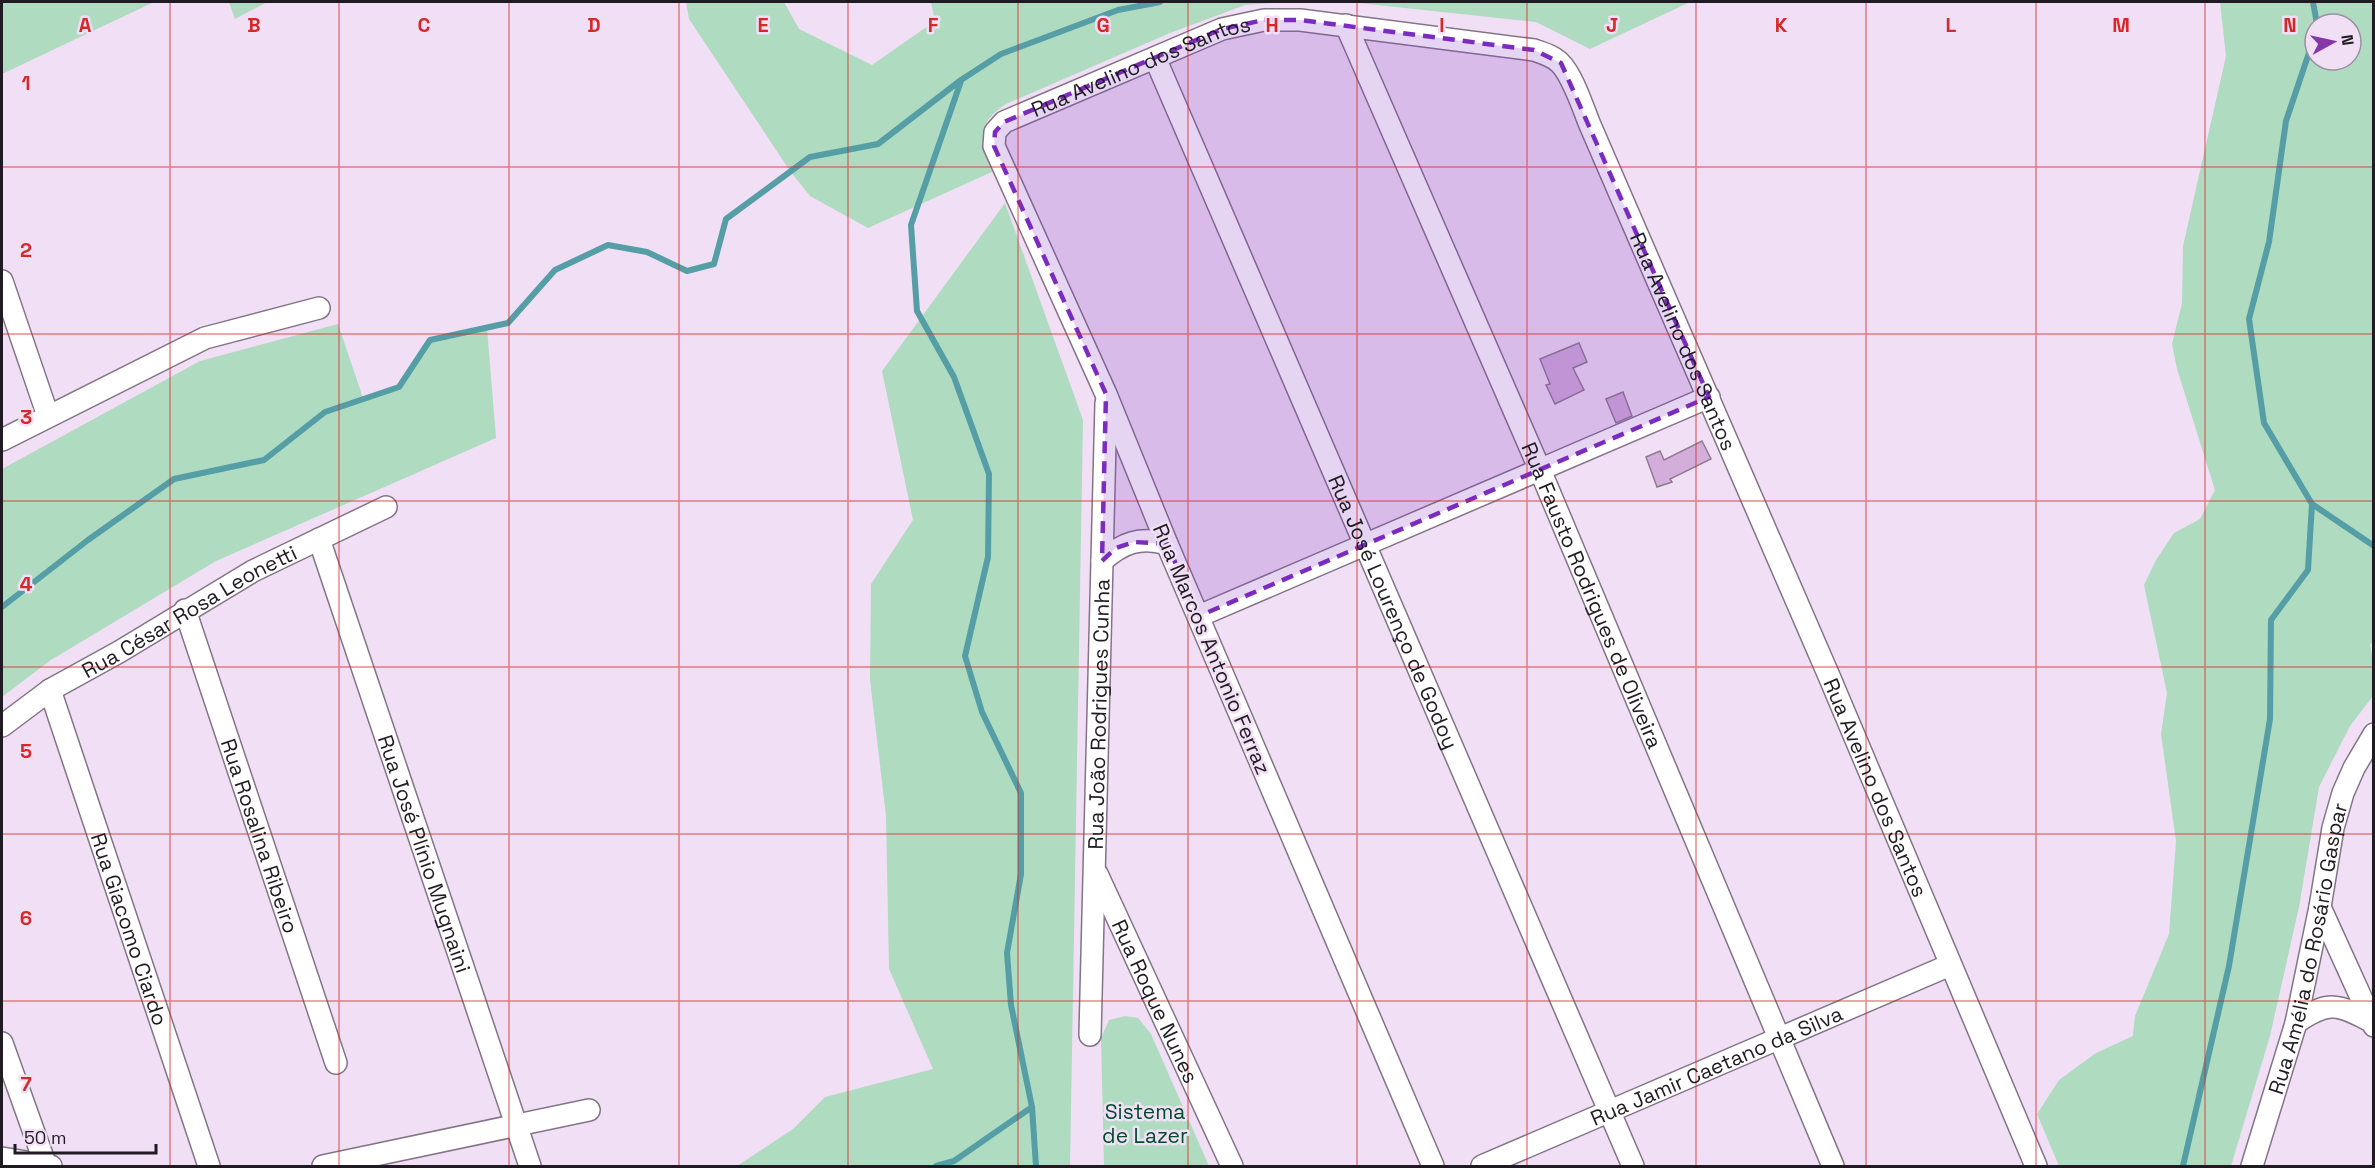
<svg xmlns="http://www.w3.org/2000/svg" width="2375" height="1168" font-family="'Space Grotesk',sans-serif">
<rect width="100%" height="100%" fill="#f1dff5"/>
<g fill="#afdbc1" fill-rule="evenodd">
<path d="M2,2H154L2,74Z"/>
<path d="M229,2H267L235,19Z"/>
<path d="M686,2H784L799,29L872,65L935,21L931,2H1287L1245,5L1170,33L1006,104C974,125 982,139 994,171L868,228L810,196L790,171L689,19Z"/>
<path d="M1349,2H1690L1590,49L1536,22Z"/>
<path d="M2220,2H2373L2374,640L2370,645L2373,660V696L2350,726L2319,787L2299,907L2270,1036L2231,1166H2059L2037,1114L2059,1080L2096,1053L2133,1036L2135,1016L2169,934L2176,841L2161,734L2167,693L2144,585L2156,560L2174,533L2200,519L2215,490L2177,369L2172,344L2182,303L2183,246L2226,56ZM2315,24H2351V60H2315Z"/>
<path d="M1005,203L1083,420L1070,1166H737L793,1129L825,1097L933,1069L889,969L886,816L870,680L871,584L913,520L882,371Z"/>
<path d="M338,324L364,401L399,387L430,340L487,328L496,438L216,561L51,660L2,697V469L200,361Z"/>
<path d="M1125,1016L1138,1018L1151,1034L1209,1166H1104L1101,1038L1109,1020Z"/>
</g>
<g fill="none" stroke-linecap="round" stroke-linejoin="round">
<g stroke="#559ea5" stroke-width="6">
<path d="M2313,2L2317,24"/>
<path d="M961,81L911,225L917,311L954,377L989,474L988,557L965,656L982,712L1021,793V874L1007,953L1011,1005L1032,1107L1036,1166"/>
<path d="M2312,504L2374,546"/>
<path d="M2,607L88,540L174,479L264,460L325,412L399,387L430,340L508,323L555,270L608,245L647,252L687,271L714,264L726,219L810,157L878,144L961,80L1001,54L1118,10L1160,2"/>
<path d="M936,1166L954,1161L1032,1107"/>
<path d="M2183,1166L2229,966L2270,719L2271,620L2308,570L2312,504L2264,423L2249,319L2269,242L2286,121L2315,35"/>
</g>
</g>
<g fill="#d3aedb" stroke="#8d7d90" stroke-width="1.5">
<path d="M1579,343L1587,362L1573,368L1584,390L1555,404L1546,385L1550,384L1540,359Z"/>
<path d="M1623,392L1632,416L1616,423L1606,399Z"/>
<path d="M1702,441L1711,459L1670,479L1672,482L1657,487L1646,457L1660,451L1664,460Z"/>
</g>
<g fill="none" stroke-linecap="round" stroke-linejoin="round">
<g stroke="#837487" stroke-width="24">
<g id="minor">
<path id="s1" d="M1346,25L1540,470L1833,1166"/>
<path id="s2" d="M1155,58L1633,1166"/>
<path d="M2,281L48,416"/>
<path d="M2,440L205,338L319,308"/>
<path id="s3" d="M319,539L530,1166"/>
<path d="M1102,561C1122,543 1140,536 1167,544"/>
<path id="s4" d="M185,610L336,1063"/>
<path d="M1199,616L1709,397"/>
<path id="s5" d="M50,690L209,1166"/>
<path id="s6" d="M2,726L50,690L119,652L253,571L386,507"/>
<path id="s7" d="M1097,874L1232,1166"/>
<path d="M2320,907L2374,1026"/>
<path d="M2296,1023C2328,1000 2339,1004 2372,1022"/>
<path id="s8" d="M1090,1035L1106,403"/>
<path d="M2,1043L46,1166"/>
<path d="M2,1158L51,1166"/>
<path d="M323,1166L589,1110"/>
<path id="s9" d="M1433,1166L1167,544L1106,394L994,146L995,132L1004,122L1222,29L1264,20H1300L1534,50C1543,53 1553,56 1560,63C1573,76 1583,108 1590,125L1829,676L2036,1166"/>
<path id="s10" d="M1482,1166L1950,965"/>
<path id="s11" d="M2252,1166L2296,1023L2320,907L2333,828L2343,793L2354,768L2374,734"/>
</g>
</g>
<use href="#minor" stroke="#fff" stroke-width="21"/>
</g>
<path fill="#7b2cbf" fill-opacity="0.2" stroke="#7b2cbf" stroke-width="4.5" stroke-dasharray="12 8" stroke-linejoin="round" d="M1264,20H1300L1534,50L1561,63L1709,397L1199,616L1167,544L1134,542L1116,548L1102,561L1106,394L994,146L995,132L1004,122L1222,29Z"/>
<path fill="none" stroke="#d62828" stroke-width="1.5" stroke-opacity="0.55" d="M170,2V1166M339,2V1166M509,2V1166M679,2V1166M848,2V1166M1018,2V1166M1188,2V1166M1357,2V1166M1527,2V1166M1696,2V1166M1866,2V1166M2036,2V1166M2205,2V1166M2,167H2374M2,334H2374M2,501H2374M2,667H2374M2,834H2374M2,1001H2374"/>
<g text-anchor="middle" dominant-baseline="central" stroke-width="5" stroke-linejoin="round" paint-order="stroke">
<g font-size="21" fill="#201a22" stroke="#f1dff5">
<text stroke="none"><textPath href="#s9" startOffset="1286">Rua Avelino dos Santos</textPath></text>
<text stroke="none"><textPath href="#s9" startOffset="2024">Rua Avelino dos Santos</textPath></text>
<text stroke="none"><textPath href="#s1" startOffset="621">Rua Fausto Rodrigues de Oliveira</textPath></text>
<text stroke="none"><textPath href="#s6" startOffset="220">Rua César Rosa Leonetti</textPath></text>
<text stroke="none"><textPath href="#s2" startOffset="603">Rua José Lourenço de Godoy</textPath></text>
<text transform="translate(1212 649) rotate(67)">Rua Marcos Antonio Ferraz</text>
<text stroke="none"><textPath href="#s8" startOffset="321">Rua João Rodrigues Cunha</textPath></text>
<text stroke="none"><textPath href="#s9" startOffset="2510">Rua Avelino dos Santos</textPath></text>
<text stroke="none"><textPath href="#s4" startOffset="238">Rua Rosalina Ribeiro</textPath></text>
<text stroke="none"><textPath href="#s3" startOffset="332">Rua José Plínio Mugnaini</textPath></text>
<text stroke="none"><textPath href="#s5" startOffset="252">Rua Giacomo Ciardo</textPath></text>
<text stroke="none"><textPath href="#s11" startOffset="225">Rua Amélia do Rosário Gaspar</textPath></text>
<text stroke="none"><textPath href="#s7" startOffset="140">Rua Roque Nunes</textPath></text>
<text stroke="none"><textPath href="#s10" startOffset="255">Rua Jamir Caetano da Silva</textPath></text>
</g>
<g font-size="21" fill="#014b2d" stroke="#f1dff5">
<text x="1145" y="1111">Sistema<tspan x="1145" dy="24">de Lazer</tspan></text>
</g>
</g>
<g font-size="20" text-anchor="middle" font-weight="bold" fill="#d62828" stroke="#f1dff5" stroke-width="5" stroke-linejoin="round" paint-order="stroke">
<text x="85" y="32">A</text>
<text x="254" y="32">B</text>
<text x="424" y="32">C</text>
<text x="594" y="32">D</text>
<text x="763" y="32">E</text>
<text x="933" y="32">F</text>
<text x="1103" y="32">G</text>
<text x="1272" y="32">H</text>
<text x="1442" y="32">I</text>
<text x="1612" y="32">J</text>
<text x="1781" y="32">K</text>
<text x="1951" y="32">L</text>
<text x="2121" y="32">M</text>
<text x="2290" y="32">N</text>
<text x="26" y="90">1</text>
<text x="26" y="257">2</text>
<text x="26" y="424">3</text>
<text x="26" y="591">4</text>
<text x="26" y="758">5</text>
<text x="26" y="925">6</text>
<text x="26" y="1091">7</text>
</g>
<rect width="2375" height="1168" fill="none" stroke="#201a22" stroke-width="6"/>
<g transform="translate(2333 42) rotate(82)"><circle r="28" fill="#f1dff5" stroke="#9d90a1" stroke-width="1.5"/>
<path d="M0-4.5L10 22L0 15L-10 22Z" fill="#8537a8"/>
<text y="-9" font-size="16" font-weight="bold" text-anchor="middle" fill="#201a22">N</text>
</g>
<path d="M15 1144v9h141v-9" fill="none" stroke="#201a22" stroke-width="3"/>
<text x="24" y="1144" font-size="18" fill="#201a22" stroke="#f1dff5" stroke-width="4.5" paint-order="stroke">50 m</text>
</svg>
